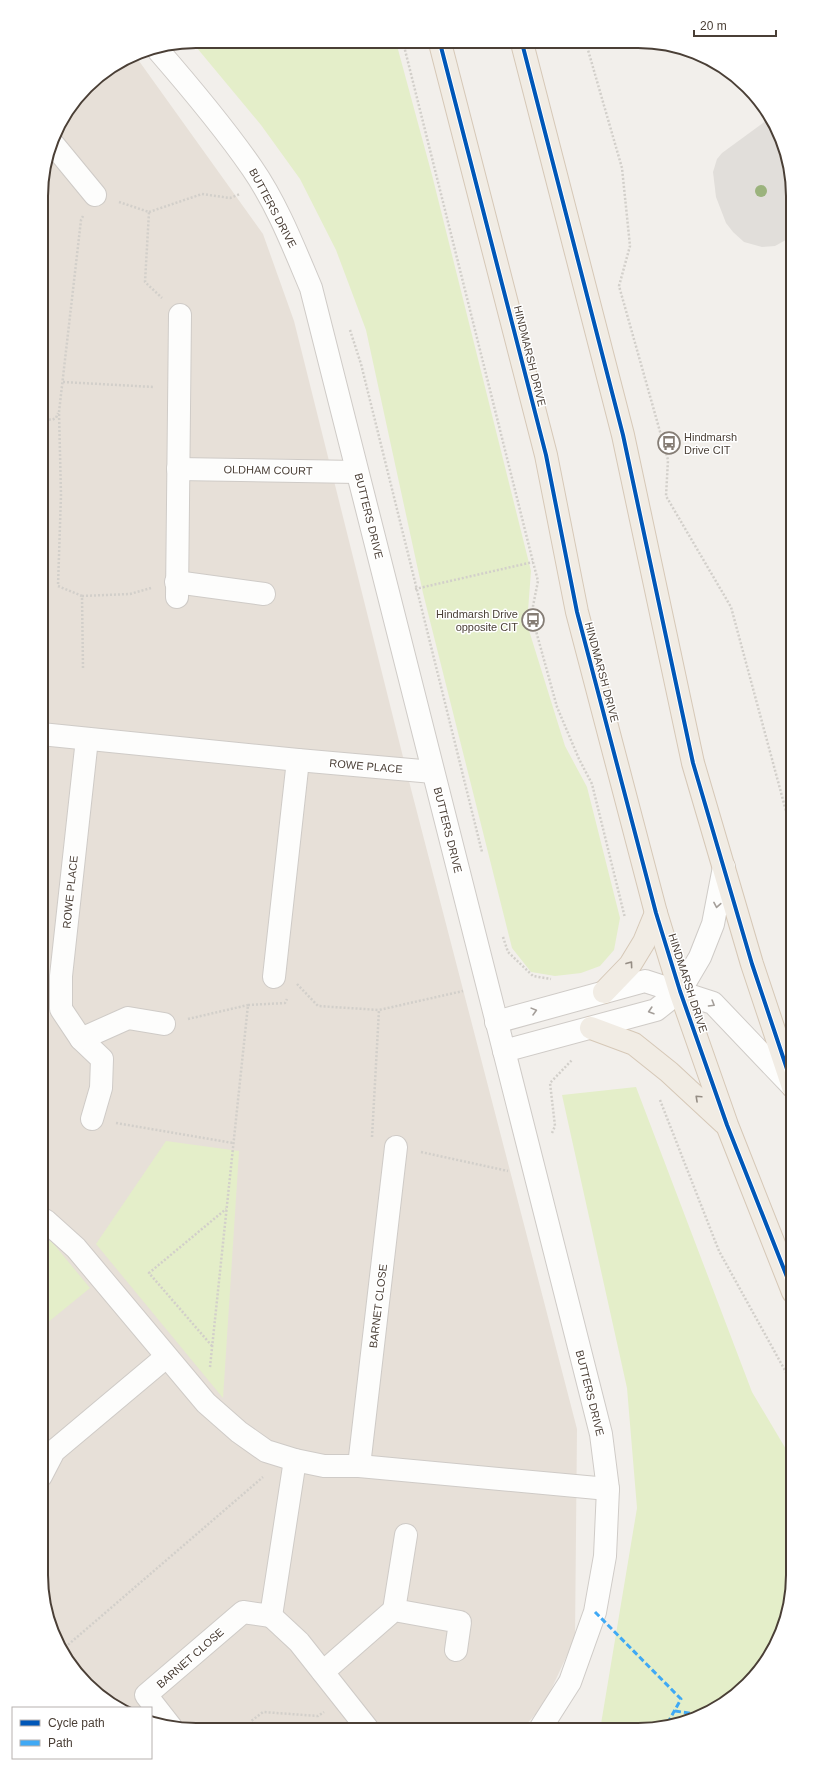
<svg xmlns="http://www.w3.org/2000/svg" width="834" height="1771" font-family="Helvetica,sans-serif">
<rect width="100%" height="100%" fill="#f2efeb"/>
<path fill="#e7e0d8" d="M134,54L263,234L294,321L411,789L577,1429L575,1638L544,1705L522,1729L166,1727L151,1722V1708H118L93,1691L67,1661L46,1616L41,1575V185L57,127L93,80Z"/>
<g fill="#e4eec9">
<path d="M196,41L396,42L432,175L531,571L527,624L565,746L587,787L620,918L614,950L600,966L581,973L555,976L531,972L512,948L423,593L366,330L336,250L300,179L261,125L192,42Z"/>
<path d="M636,1087L752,1392L793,1461V1586L781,1634L761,1670L724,1704L679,1725L638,1730H600L637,1508L627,1388L562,1095Z"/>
<path d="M166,1141L239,1151L223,1398L96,1244Z"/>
<path d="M41,1237L52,1242L90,1288L41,1328Z"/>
</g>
<path fill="#e1deda" d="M771,117L788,155L793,196V236L775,246L762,247L744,242L733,232L726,223L716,197L713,172L717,159L722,153Z"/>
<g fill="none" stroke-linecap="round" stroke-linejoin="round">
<g stroke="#cfcbc7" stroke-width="24">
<g id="minor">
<path d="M157,49C190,87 223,126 252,168C277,204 294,248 311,288L601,1434L608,1489L605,1556L595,1612L570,1682L540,1729"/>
<path d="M53,144L95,195"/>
<path d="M178,469L357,472"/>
<path d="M176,582L264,594"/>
<path d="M177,597L180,315"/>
<path d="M41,734L298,760L433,772"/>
<path d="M87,739L61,976V1009L81,1039L102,1059L101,1088L92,1119"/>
<path d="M274,977L298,760"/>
<path d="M496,1022L645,981L713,1003L793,1087"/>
<path d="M81,1039L128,1018L164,1024"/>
<path d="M504,1051L656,1010L680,991L700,957L713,924L724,867"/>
<path d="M41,1218L46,1221L76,1248L206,1403L239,1432L266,1451L295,1460L324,1466H359L608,1489"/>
<path d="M359,1466L396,1147"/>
<path d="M41,1476L54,1451L166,1357"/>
<path d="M394,1610L406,1535"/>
<path d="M271,1616L299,1642L367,1728"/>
<path d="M323,1672L394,1610L460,1622L456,1650"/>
<path d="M171,1727L146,1695L243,1612L271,1616L295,1460"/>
</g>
</g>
<g stroke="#d6c8b7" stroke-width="24">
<g id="major">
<path d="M440,43L546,455L577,612L656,913L680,991L727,1125L793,1292"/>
<path d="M522,43L623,435L693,763L752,964L793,1087"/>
<path d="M604,992L630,965L644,942L656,913"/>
<path d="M591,1028L634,1044L669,1072L724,1123"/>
</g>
</g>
<g stroke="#d2cfca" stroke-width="2.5" stroke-dasharray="2 2" stroke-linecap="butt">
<path d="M403,42L533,562L538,581L533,606V620L557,707L579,759L592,784L625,918"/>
<path d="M586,43L622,168L630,246L619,286L668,460L666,496L731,607L793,837"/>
<path d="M119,202L149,212L145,282L162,298"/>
<path d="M149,212L202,194L230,198L240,194"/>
<path d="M350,330L361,364L482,852"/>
<path d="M63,382L154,387"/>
<path d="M41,418L52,420L56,418L58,413"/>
<path d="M415,589L533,562"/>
<path d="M82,596L130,594L151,588"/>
<path d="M83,668L82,596L58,586L61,495L59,412L81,220L83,216"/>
<path d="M503,937L508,952L533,976L551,979"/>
<path d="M297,984L318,1006L379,1010"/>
<path d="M188,1019L248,1005"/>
<path d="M660,1100L719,1251L793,1385"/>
<path d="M116,1123L233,1143"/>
<path d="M552,1133L555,1126L550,1083L572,1060"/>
<path d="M372,1137L379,1010L463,991"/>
<path d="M421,1152L508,1171"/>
<path d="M212,1346L149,1273L226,1209"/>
<path d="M210,1367L248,1005L285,1003L287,999"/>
<path d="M62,1650L263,1477"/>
<path d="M695,1714L697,1716"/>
<path d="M250,1728V1722L263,1712L318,1716L324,1712"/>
</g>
<use href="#minor" stroke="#fdfdfc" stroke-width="22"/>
<use href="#major" stroke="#f1ece4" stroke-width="22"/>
<g stroke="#3fa9f5" stroke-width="3" stroke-dasharray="6 3" stroke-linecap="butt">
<path d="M595,1612L681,1699L666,1726"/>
<path d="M675,1711L695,1714"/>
</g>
<g stroke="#fff" stroke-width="6">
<g id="cycleway">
<path d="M440,43L546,455L577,612L656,913L680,991L727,1125L793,1292"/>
<path d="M522,43L623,435L693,763L752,964L793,1087"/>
</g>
</g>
<use href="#cycleway" stroke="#0057b8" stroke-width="4"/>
</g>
<circle fill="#9bb37d" cx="761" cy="191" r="6"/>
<defs><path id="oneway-chevron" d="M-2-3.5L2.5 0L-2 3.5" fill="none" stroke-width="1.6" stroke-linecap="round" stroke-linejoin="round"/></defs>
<g stroke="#a49e99">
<use href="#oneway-chevron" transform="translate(717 905) rotate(100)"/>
<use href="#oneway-chevron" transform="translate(712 1004) rotate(31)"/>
<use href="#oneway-chevron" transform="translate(534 1011) rotate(-15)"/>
<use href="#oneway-chevron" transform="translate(651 1011) rotate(163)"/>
</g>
<g stroke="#958d84">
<use href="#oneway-chevron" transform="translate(630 964) rotate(-54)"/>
<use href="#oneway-chevron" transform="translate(698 1098) rotate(-137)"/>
</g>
<defs>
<g id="bus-ring" transform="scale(1.15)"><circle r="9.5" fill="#fff" stroke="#857d75" stroke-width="1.5"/><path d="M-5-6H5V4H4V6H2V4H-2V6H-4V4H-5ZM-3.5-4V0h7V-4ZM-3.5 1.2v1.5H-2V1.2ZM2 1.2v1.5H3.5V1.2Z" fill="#857d75"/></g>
</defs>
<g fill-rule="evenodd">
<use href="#bus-ring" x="669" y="443"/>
<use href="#bus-ring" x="533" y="620"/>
</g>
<g text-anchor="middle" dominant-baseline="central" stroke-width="3" stroke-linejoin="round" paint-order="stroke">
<g font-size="11" fill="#4a3f36" stroke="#fff">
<text transform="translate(273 208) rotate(62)">BUTTERS DRIVE</text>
<text transform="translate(530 356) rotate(76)">HINDMARSH DRIVE</text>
<text transform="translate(268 470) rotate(1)">OLDHAM COURT</text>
<text transform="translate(369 516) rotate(76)">BUTTERS DRIVE</text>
<text transform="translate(602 672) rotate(75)">HINDMARSH DRIVE</text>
<text transform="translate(366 766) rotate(5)">ROWE PLACE</text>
<text transform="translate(448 830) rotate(76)">BUTTERS DRIVE</text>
<text transform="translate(70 892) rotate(-84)">ROWE PLACE</text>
<text transform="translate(688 983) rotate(72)">HINDMARSH DRIVE</text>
<text transform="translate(378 1306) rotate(-83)">BARNET CLOSE</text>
<text transform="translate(590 1393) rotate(76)">BUTTERS DRIVE</text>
<text transform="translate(190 1658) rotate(-41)">BARNET CLOSE</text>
</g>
<g font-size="11" fill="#4a3f36" stroke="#fff" text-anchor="start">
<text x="684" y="437">Hindmarsh<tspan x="684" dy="13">Drive CIT</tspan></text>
<text x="518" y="614" text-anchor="end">Hindmarsh Drive<tspan x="518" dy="13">opposite CIT</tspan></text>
</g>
</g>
<path d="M0 0H834V1771H0ZM196 48H638A148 148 0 0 1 786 196V1575A148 148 0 0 1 638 1723H196A148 148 0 0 1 48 1575V196A148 148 0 0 1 196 48Z" fill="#fff" fill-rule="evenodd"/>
<path fill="none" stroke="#4a3f36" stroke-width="2" d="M196 48H638A148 148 0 0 1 786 196V1575A148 148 0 0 1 638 1723H196A148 148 0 0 1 48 1575V196A148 148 0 0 1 196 48Z"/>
<rect x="12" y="1707" width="140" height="52" fill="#ffffff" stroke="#b7b2af"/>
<rect x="20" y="1720" width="20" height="6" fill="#0057b8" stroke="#b7b2af"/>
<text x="48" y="1727" font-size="12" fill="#4a3f36">Cycle path</text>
<rect x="20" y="1740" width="20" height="6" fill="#3fa9f5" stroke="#b7b2af"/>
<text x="48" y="1747" font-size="12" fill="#4a3f36">Path</text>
<path d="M694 30v6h82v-6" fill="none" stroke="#4a3f36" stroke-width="2"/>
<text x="700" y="30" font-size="12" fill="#4a3f36" stroke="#ffffff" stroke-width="3" paint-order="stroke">20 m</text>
</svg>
